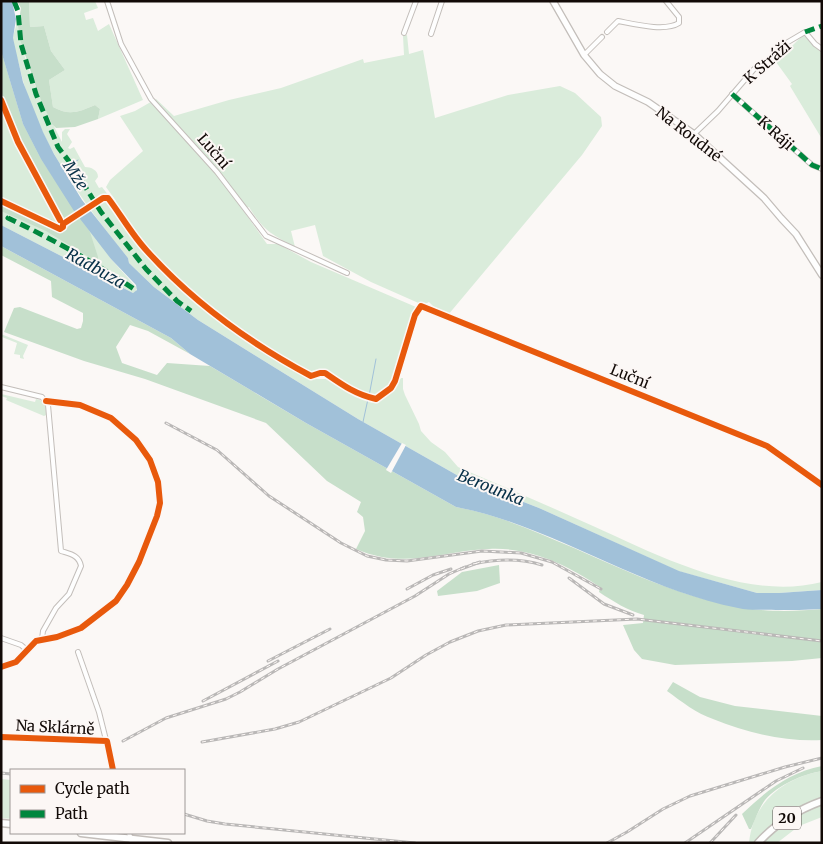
<svg xmlns="http://www.w3.org/2000/svg" width="823" height="844" font-family="Merriweather,serif">
<rect width="100%" height="100%" fill="#fbf8f6"/>
<g fill="#daecdb">
<path d="M29,1H95L98,8L84,13L86,20L93,18L98,31L109,24L143,100L98,119L100,109L95,105C79,112 69,116 53,107L49,80L65,70L51,51L44,26L30,27Z"/>
<path d="M17,20C22,63 43,104 62,142V132L65,129H70L67,134L72,142L68,148L70,149L74,147L85,167C91,167 98,170 98,177L95,181L99,188L102,187L109,196L99,199L100,201L105,198L109,200L143,248L176,282L218,319L257,349L312,379H329L360,397L378,401C383,398 391,394 395,388C397,384 397,381 401,378H403V389L405,395L419,424L421,431L431,442L445,452L458,467C500,485 542,503 584,522C654,553 743,602 822,582V590L779,593H757L678,571L539,508L462,478L358,419L198,320L154,287L129,263L128,258C82,201 37,141 20,69C18,59 13,48 13,39C13,33 17,26 17,20Z"/>
<path d="M407,35L409,54L423,50L435,118L508,95L560,86L575,93L601,117L602,126L582,155L448,315L436,309L429,302L423,305L371,282L323,256L315,225L291,231L295,247C270,233 264,231 249,207L243,210L267,244H278L311,262L416,307L390,387L386,392L374,396L360,393L326,372L321,371L312,375L267,349L179,281L146,248L115,204L116,201L106,187L110,180L143,151L120,116L135,111L156,99L174,116L229,100L281,88L363,59L364,63L404,55L403,36Z"/>
<path d="M803,35L822,51V139L790,86L792,84L776,62Z"/>
<path d="M1,51L23,124L111,259L137,288L136,292L133,293L1,225Z"/>
<path d="M1,334L28,345L23,356L24,359L20,358V355L14,354L17,343L2,337L1,343Z"/>
<path d="M1,394C13,397 23,399 35,402L36,399C45,400 46,407 46,415L44,416L6,400L7,398L1,396Z"/>
<path d="M822,771V817L799,826L777,843H749C753,802 783,778 822,771Z"/>
<path d="M1,779L11,780V819L1,818Z"/>
</g>
<g fill="#c7dfca">
<path d="M17,1H29L30,27L44,26L51,51L65,70L49,80L53,107C69,116 79,112 95,105L100,109L98,119L75,127L56,128L52,124L38,93L19,37L18,26L21,8Z"/>
<path d="M1,51L23,124L41,159L90,232L98,257V259L95,261L46,231L1,211V197L44,219H51L53,221L51,228L59,232L68,227L71,224L68,220H65L61,217C40,182 17,144 4,104C0,88 1,69 1,51Z"/>
<path d="M1,246L171,338L190,354L148,331L130,325L116,347L122,363L157,375L167,363L210,366L306,423L456,507C497,514 536,532 574,548C630,573 693,602 753,609C774,612 801,611 822,609V658L792,661L675,665L642,659L634,650L623,625L643,623L644,615C627,610 614,602 599,592L600,587C566,564 530,547 489,549C439,551 405,570 356,549L365,531L363,517L357,512L361,502L327,481L266,423L145,379L84,361L4,332L14,308L20,307L77,329L81,328L83,321V313L52,297L51,281L1,255Z"/>
<path d="M499,565L500,583L477,591L438,596L437,591L462,572Z"/>
<path d="M673,682L700,697L735,706L822,716V740C786,742 747,733 713,719C696,713 682,702 667,691Z"/>
<path d="M822,766V771C803,774 778,785 765,800C759,808 755,820 751,829H749L742,814C765,792 789,772 822,766Z"/>
</g>
<path fill="#a1c1d9" d="M1,1H12L16,19L13,38L23,82L43,132L54,154L82,200L128,258L129,263L154,287L198,320L358,419L462,478L539,508L679,571L757,593H779L822,590V609C806,610 792,610 776,610C764,609 751,611 738,608C639,589 554,526 456,507L306,423L190,354L171,338L1,246V225L133,293L137,290L136,285L111,259L74,211L41,159L23,124L1,51Z"/>
<path fill="#fbf8f6" d="M402,443L406,445L391,473L386,470Z"/>
<g fill="none" stroke-linecap="round" stroke-linejoin="round">
<g stroke="#a1c1d9" stroke-width="1">
<path d="M75,162L78,160"/>
<path d="M69,166L70,165"/>
<path d="M369,396L376,359"/>
<path d="M363,422L368,399"/>
</g>
<path stroke="#d8d4d2" stroke-width="4" stroke-dasharray="4 2" stroke-linecap="butt" d="M112,764L113,770"/>
<g stroke="#c3beba" stroke-width="6">
<g id="street">
<path d="M107,1L121,44L151,99L217,172L266,236L347,273"/>
<path d="M607,32L618,21C634,24 665,32 679,23V17L666,1"/>
<path d="M404,33L416,1"/>
<path d="M431,34L442,1"/>
<path d="M584,55L602,37"/>
<path d="M732,94L812,165L822,169"/>
<path d="M694,134L718,111L755,68L770,61L788,42L805,32L815,44L822,49"/>
<path d="M1,387L42,397L48,405L61,551C70,554 79,555 81,566L69,594L56,608L43,631L42,639"/>
<path d="M1,638L21,645L28,651"/>
<path d="M78,652L99,712L112,764"/>
<path d="M1,667L16,662L36,641L57,637L81,628L116,601L127,585L139,562L157,516L160,503L158,482L150,460L136,440L111,418L80,405L46,401"/>
<path d="M1,737L107,741"/>
<path d="M129,833L132,843"/>
</g>
</g>
<g stroke="#c3beba" stroke-width="8">
<path id="secondary" d="M553,1L584,55L600,74L615,86L648,102L694,134L718,156L764,198L781,218L796,234L822,275"/>
</g>
<g stroke="#c3beba" stroke-width="9">
<g id="primary">
<path d="M1,823L11,824"/>
<path d="M81,833L168,843"/>
<path d="M758,843C776,823 797,810 822,801"/>
</g>
</g>
<use href="#street" stroke="#fefefe" stroke-width="4"/>
<use href="#secondary" stroke="#fefefe" stroke-width="5.5"/>
<use href="#primary" stroke="#fefefe" stroke-width="6"/>
<g stroke="#bab8b7" stroke-width="3">
<g id="rail">
<path d="M166,423L217,450L269,496L341,543L367,556L386,560L407,561L482,551L521,553L552,562L601,589"/>
<path d="M473,564C496,559 519,558 542,565"/>
<path d="M461,569L480,562"/>
<path d="M569,578L604,604L633,615"/>
<path d="M407,589L433,575L451,569"/>
<path d="M268,661L330,629"/>
<path d="M203,701L278,661"/>
<path d="M123,741L166,718L226,699L240,692L278,669L415,596L449,574L465,567"/>
<path d="M202,742L275,729L299,722L391,678L426,655L450,642L478,631L506,625L637,619L822,641"/>
<path d="M1,773L11,774"/>
<path d="M184,814L207,821L225,824L415,843"/>
<path d="M607,843L627,832L663,809L690,796L785,767L822,758"/>
<path d="M685,843L776,781L803,768"/>
<path d="M710,843L736,815"/>
</g>
</g>
<use href="#rail" stroke="#fcf7f5" stroke-width="1" stroke-dasharray="4" stroke-linecap="butt"/>
<g stroke="#00873e" stroke-width="5" stroke-dasharray="10 5" stroke-linecap="butt">
<path d="M14,1L18,11L21,44L36,94L58,147L71,164L101,212L146,269L177,301L191,311"/>
<path d="M805,32L822,26"/>
<path d="M732,94L812,165L822,169"/>
<path d="M9,217L8,218C52,239 94,262 134,289"/>
</g>
<g stroke="#fcf7f5" stroke-width="9">
<g id="cycleway">
<path d="M1,100L18,142L60,220"/>
<path d="M1,201L60,229L63,227V224L103,198H108C121,215 132,235 147,251C193,302 251,344 311,376L320,373H325C341,384 356,395 376,399L391,388L395,381L415,315L421,306L767,446L822,485"/>
<path d="M1,667L16,662L36,641L57,637L81,628L116,601L127,585L139,562L157,516L160,503L158,482L150,460L136,440L111,418L80,405L46,401"/>
<path d="M1,737L107,741L113,770"/>
</g>
</g>
<use href="#cycleway" stroke="#e8590c" stroke-width="6"/>
</g>
<g text-anchor="middle" dominant-baseline="central" stroke-width="4" stroke-linejoin="round" paint-order="stroke">
<rect fill="#fcf7f5" stroke="#58514e" stroke-width="1" x="773" y="806.5" width="28" height="23" rx="4"/>
<g font-size="14" font-weight="bold" fill="#120a07">
<text x="787" y="818">20</text>
</g>
<g font-size="15" fill="#120a07" stroke="#fcf7f5">
<text transform="translate(767 62) rotate(-41)">K Stráži</text>
<text transform="translate(776 133) rotate(42)">K Ráji</text>
<text transform="translate(689 134) rotate(38)">Na Roudné</text>
<text transform="translate(214 151) rotate(49)">Luční</text>
<text transform="translate(630 376) rotate(22)">Luční</text>
<text transform="translate(55 727) rotate(3)">Na Sklárně</text>
</g>
<g font-size="16" font-style="italic" fill="#062f47" stroke="#fcf7f5">
<text transform="translate(76 175) rotate(57)">Mže</text>
<text transform="translate(96 268) rotate(29)">Radbuza</text>
<text transform="translate(491 487) rotate(22)">Berounka</text>
</g>
</g>
<rect width="823" height="844" fill="none" stroke="#120a07" stroke-width="5"/>
<rect x="10" y="769" width="175" height="65" fill="#fcf7f5" stroke="#9e9896"/>
<rect x="20" y="785" width="25" height="8" fill="#e8590c" stroke="#9e9896"/>
<text x="55" y="794" font-size="15" fill="#120a07">Cycle path</text>
<rect x="20" y="810" width="25" height="8" fill="#00873e" stroke="#9e9896"/>
<text x="55" y="819" font-size="15" fill="#120a07">Path</text>
</svg>
